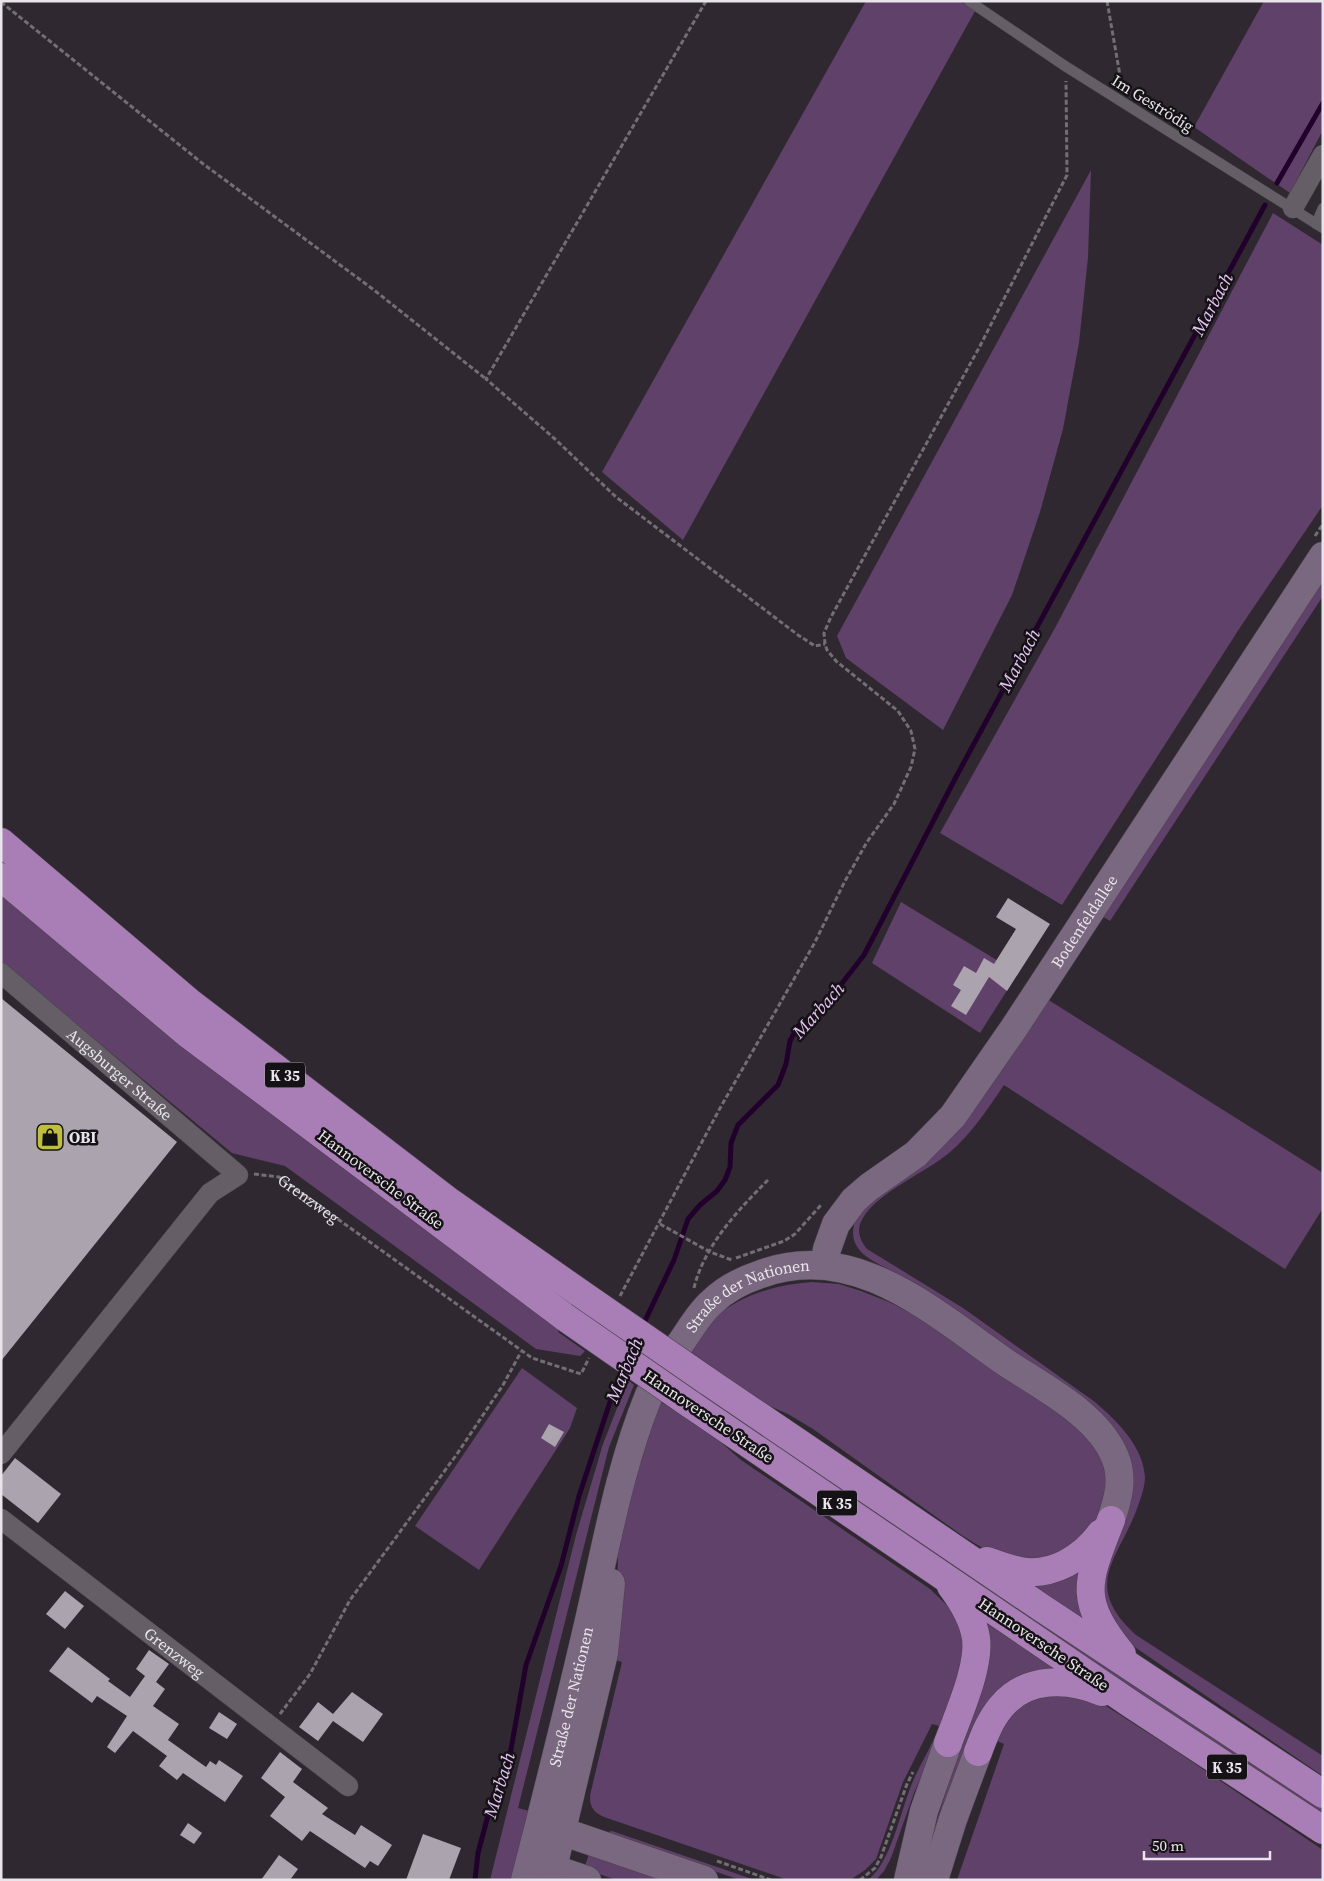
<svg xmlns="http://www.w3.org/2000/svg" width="1324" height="1881" font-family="'Source Serif 4',serif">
<rect width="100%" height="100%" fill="#2f2831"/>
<g fill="#60416a">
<path d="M866,1H960L975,11L683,540L602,472Z"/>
<path d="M1264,1H1323V130L1290,193L1194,127Z"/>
<path d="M1091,170L1088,257L1079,343L1063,429L1040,512L1012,595L943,730L846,658L837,636Z"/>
<path d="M1273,213L1323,245V505L1241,626L1062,905L940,833L1055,628Z"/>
<path d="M1323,576V596L1110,921L1100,915Z"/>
<path d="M1,891L561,1327L558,1332L585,1351L580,1356L536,1349L285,1166L232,1153L1,962Z"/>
<path d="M901,902L1018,973L980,1033L872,963Z"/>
<path d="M1047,999L1323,1173V1208L1285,1269L1004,1085C989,1107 970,1136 949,1153C926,1172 877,1193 863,1218C856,1229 859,1239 867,1249L963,1308L1095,1402C1117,1421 1143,1446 1145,1477C1145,1485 1142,1495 1139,1503C1121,1558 1079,1583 1136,1635L1323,1756V1776L1120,1637L1099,1599L1131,1473L932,1295C923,1288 913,1281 902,1276C877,1262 841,1253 857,1216Z"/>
<path d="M812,1282L839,1284L861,1291L889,1302L918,1317L1061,1414L1086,1435L1100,1455L1108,1475L1101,1515L1085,1538L1048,1560L997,1557L963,1536L813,1429L788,1414L751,1398L712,1371L714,1368L687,1349C698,1336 708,1323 722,1312C746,1293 781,1284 812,1282Z"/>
<path d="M522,1368L577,1408L570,1428L479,1570L415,1526Z"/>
<path d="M628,1380L634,1385L609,1447L518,1808L533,1812L516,1880H490L576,1535L603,1444Z"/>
<path d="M700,1388L1323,1808V1817L695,1395Z"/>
<path d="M658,1401L683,1413L700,1424L741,1460L930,1589L954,1612L960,1622L967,1656L926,1766L914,1793L891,1858L884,1871L876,1880H868C891,1862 900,1813 911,1786C919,1765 932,1747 939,1726L932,1724L903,1782L876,1859L865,1870L850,1880H788L604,1817C592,1812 588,1804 591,1791L622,1662L616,1660L618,1555L622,1517Z"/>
<path d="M1081,1563L1088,1625L1024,1583Z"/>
<path d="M986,1623L1050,1665L1052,1669L1024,1681L918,1880L950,1779Z"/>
<path d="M1046,1689L1100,1702L1173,1749L1323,1850V1880H957L1004,1744L995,1740L948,1880L981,1768L1004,1716Z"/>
<path d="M612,1831L755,1880H740L604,1833Z"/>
<path d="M589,1854L662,1880H617L584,1869Z"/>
</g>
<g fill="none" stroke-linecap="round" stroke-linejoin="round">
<g stroke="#22002c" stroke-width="5">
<path d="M1277,183L1323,103"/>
<path d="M642,1327L674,1260L688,1219L700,1205L717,1191L725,1180L730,1167L731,1143L738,1125L778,1085L786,1064L790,1041L798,1026L815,1014L836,991L864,955L956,777L1265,205"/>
<path d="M475,1880L478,1853L493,1797L508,1766L526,1665L561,1566L579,1496L613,1393L623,1369"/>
</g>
</g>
<g fill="#aba3ae">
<path d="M1008,898L1050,924L1007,991L989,977L966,1015L951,1006L961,990L953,985L964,966L976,973L984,958L994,964L1016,929L996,917Z"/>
<path d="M1,998L177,1142L1,1361Z"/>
<path d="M549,1424L564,1432L555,1447L541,1438Z"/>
<path d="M15,1458L61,1494L38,1523L1,1494V1476Z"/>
<path d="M65,1591L84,1606L65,1629L46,1614Z"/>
<path d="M68,1647L110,1679L108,1681L130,1697L145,1676L136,1669L149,1650L169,1664L156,1682L165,1689L153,1706L179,1724L168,1740L206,1767L210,1761L216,1765L219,1760L243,1776L225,1802L183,1773L177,1780L159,1766L167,1756L133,1731L115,1753L107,1747L127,1716L97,1696L92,1703L49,1671Z"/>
<path d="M352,1692L383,1714L363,1742L333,1721L318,1741L299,1727L318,1702L333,1714Z"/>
<path d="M219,1712L237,1724L227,1739L209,1728Z"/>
<path d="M280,1752L302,1769L293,1782L328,1808L322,1814L355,1835L361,1825L392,1845L378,1866L370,1861L365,1868L310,1831L302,1841L270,1816L285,1797L261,1778Z"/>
<path d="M188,1823L202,1833L194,1844L180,1835Z"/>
<path d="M423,1834L461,1848L449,1880H406Z"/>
<path d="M279,1855L298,1869L290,1880H261Z"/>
</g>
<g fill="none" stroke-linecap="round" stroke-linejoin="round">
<g stroke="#49444b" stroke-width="11">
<g id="lane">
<path d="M969,1L1065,66L1323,228"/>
<path d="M1316,224L1323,208"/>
</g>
</g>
<g stroke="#49444b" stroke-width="21">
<g id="street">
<path d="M1293,208L1323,155"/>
<path id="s2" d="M1,973L238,1175L210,1193L1,1454"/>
<path id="s3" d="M1,1519L348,1786"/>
</g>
</g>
<g stroke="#49444b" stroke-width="29">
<g id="secondary">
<path id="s4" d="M824,1265L827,1249L836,1224L854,1200L869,1187L916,1154L953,1116L1014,1028L1323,556"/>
<path id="s5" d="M680,1344C690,1330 699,1313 712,1302C725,1289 743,1280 761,1274C856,1239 935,1314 1008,1364C1044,1388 1098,1415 1115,1457C1124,1479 1118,1499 1111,1520"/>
<path d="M543,1833L561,1831L704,1880"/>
<path d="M538,1861L542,1865L587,1880"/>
<path id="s6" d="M525,1880C546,1798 567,1715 586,1633C605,1553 618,1471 649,1395"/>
<path d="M550,1880L604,1653L611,1583"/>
<path d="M908,1880L924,1811L948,1743"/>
<path d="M934,1880L953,1819L978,1752"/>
</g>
</g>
<g stroke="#49444b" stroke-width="29">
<g id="highway">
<path d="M1,842L188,1001L450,1202L580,1293"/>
<path d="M1,877L188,1034L566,1318"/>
<path d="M706,1380L1042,1608L1323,1794"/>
<path d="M690,1404L1131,1704L1323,1830"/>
<path d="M1111,1520C1087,1582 1077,1599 1122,1654"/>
<path d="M987,1561C998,1565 1009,1569 1020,1571C1052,1577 1083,1558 1101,1533"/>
<path d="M948,1743C958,1715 980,1667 976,1638C973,1619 963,1602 951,1586"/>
<path d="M978,1752C984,1736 990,1720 1001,1707C1026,1676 1069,1678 1102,1692"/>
</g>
</g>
<g stroke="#736d74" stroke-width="3" stroke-dasharray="5 2.5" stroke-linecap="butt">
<path d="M706,1L486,379L555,439L616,497L798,635L815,646L825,644"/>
<path d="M1107,1L1122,87"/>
<path d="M1,2L202,163L374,290L486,379"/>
<path d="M1315,536L1323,524"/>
<path id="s1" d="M254,1174L279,1177L532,1358L581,1374L589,1358"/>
<path d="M660,1224L710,1252L732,1260"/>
<path d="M736,1258L784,1241L795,1234L821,1205"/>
<path d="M694,1288C704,1246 738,1210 768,1180"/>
<path d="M620,1296L719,1110L814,944L845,881L867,842L894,804L911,767L915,749L911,731L898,711L836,661L827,650L825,644L824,633L831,617L980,346L1067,175L1066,81"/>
<path d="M280,1714L310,1674L350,1600L457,1454L503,1385L521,1352"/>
<path d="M717,1861L771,1880"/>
<path d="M860,1880L875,1868L881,1857L907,1784L913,1772"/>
</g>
<use href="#lane" stroke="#655e67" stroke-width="10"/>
<use href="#street" stroke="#655e67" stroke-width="20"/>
<use href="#secondary" stroke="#79687f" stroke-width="28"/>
<use href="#highway" stroke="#a97eb6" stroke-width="28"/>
<g stroke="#49444b" stroke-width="29" stroke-linecap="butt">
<g id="highway-bridge">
<path d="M580,1293L706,1380"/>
<path d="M566,1318L690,1404"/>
</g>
</g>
<use href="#highway-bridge" stroke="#a97eb6" stroke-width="28"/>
</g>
<defs>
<g id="shop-square" transform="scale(1.4375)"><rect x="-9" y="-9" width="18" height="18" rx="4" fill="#c0be40" stroke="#151216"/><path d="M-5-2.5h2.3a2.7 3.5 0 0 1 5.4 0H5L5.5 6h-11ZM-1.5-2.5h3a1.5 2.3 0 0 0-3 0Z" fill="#111"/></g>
</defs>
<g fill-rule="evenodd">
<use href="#shop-square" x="50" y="1137"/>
</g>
<g text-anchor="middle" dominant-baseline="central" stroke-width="5" stroke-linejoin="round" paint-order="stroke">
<g fill="#151216" stroke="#a9a6aa" stroke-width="1">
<rect x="265" y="1062.5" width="40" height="25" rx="4"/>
<rect x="817" y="1490.5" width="40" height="25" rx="4"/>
<rect x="1207" y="1754.5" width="40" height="25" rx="4"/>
</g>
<g font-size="15" font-weight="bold" fill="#e9e5ea">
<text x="285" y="1075">K 35</text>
<text x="837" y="1503">K 35</text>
<text x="1227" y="1767">K 35</text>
</g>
<g font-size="16" fill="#e9e5ea" stroke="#151216">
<text transform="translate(1153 103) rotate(32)">Im Geströdig</text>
<text stroke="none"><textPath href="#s4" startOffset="438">Bodenfeldallee</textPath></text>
<text stroke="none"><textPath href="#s2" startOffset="156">Augsburger Straße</textPath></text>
<text transform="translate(381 1179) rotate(37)">Hannoversche Straße</text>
<text stroke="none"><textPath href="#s1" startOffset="62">Grenzweg</textPath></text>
<text stroke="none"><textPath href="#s5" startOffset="88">Straße der Nationen</textPath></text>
<text transform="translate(709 1416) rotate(34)">Hannoversche Straße</text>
<text transform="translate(1044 1644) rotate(34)">Hannoversche Straße</text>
<text stroke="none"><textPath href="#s3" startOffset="219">Grenzweg</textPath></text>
<text stroke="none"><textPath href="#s6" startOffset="189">Straße der Nationen</textPath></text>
</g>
<g font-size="16" font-weight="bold" fill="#e9e5ea" stroke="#151216" text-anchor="start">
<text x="69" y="1137">OBI</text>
</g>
<g font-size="18" font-style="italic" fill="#e9c5f5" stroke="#151216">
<text transform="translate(1212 304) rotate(-62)">Marbach</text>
<text transform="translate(1019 660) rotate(-62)">Marbach</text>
<text transform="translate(818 1010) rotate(-48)">Marbach</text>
<text transform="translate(624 1370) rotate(-67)">Marbach</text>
<text transform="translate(499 1785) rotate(-73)">Marbach</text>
</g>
</g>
<rect width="1324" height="1881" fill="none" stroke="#e9e5ea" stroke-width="5"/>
<path d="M1144 1851v8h126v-8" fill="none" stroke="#e9e5ea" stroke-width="2.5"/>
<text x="1152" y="1851" font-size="15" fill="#e9e5ea" stroke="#151216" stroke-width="4" paint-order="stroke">50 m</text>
</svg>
